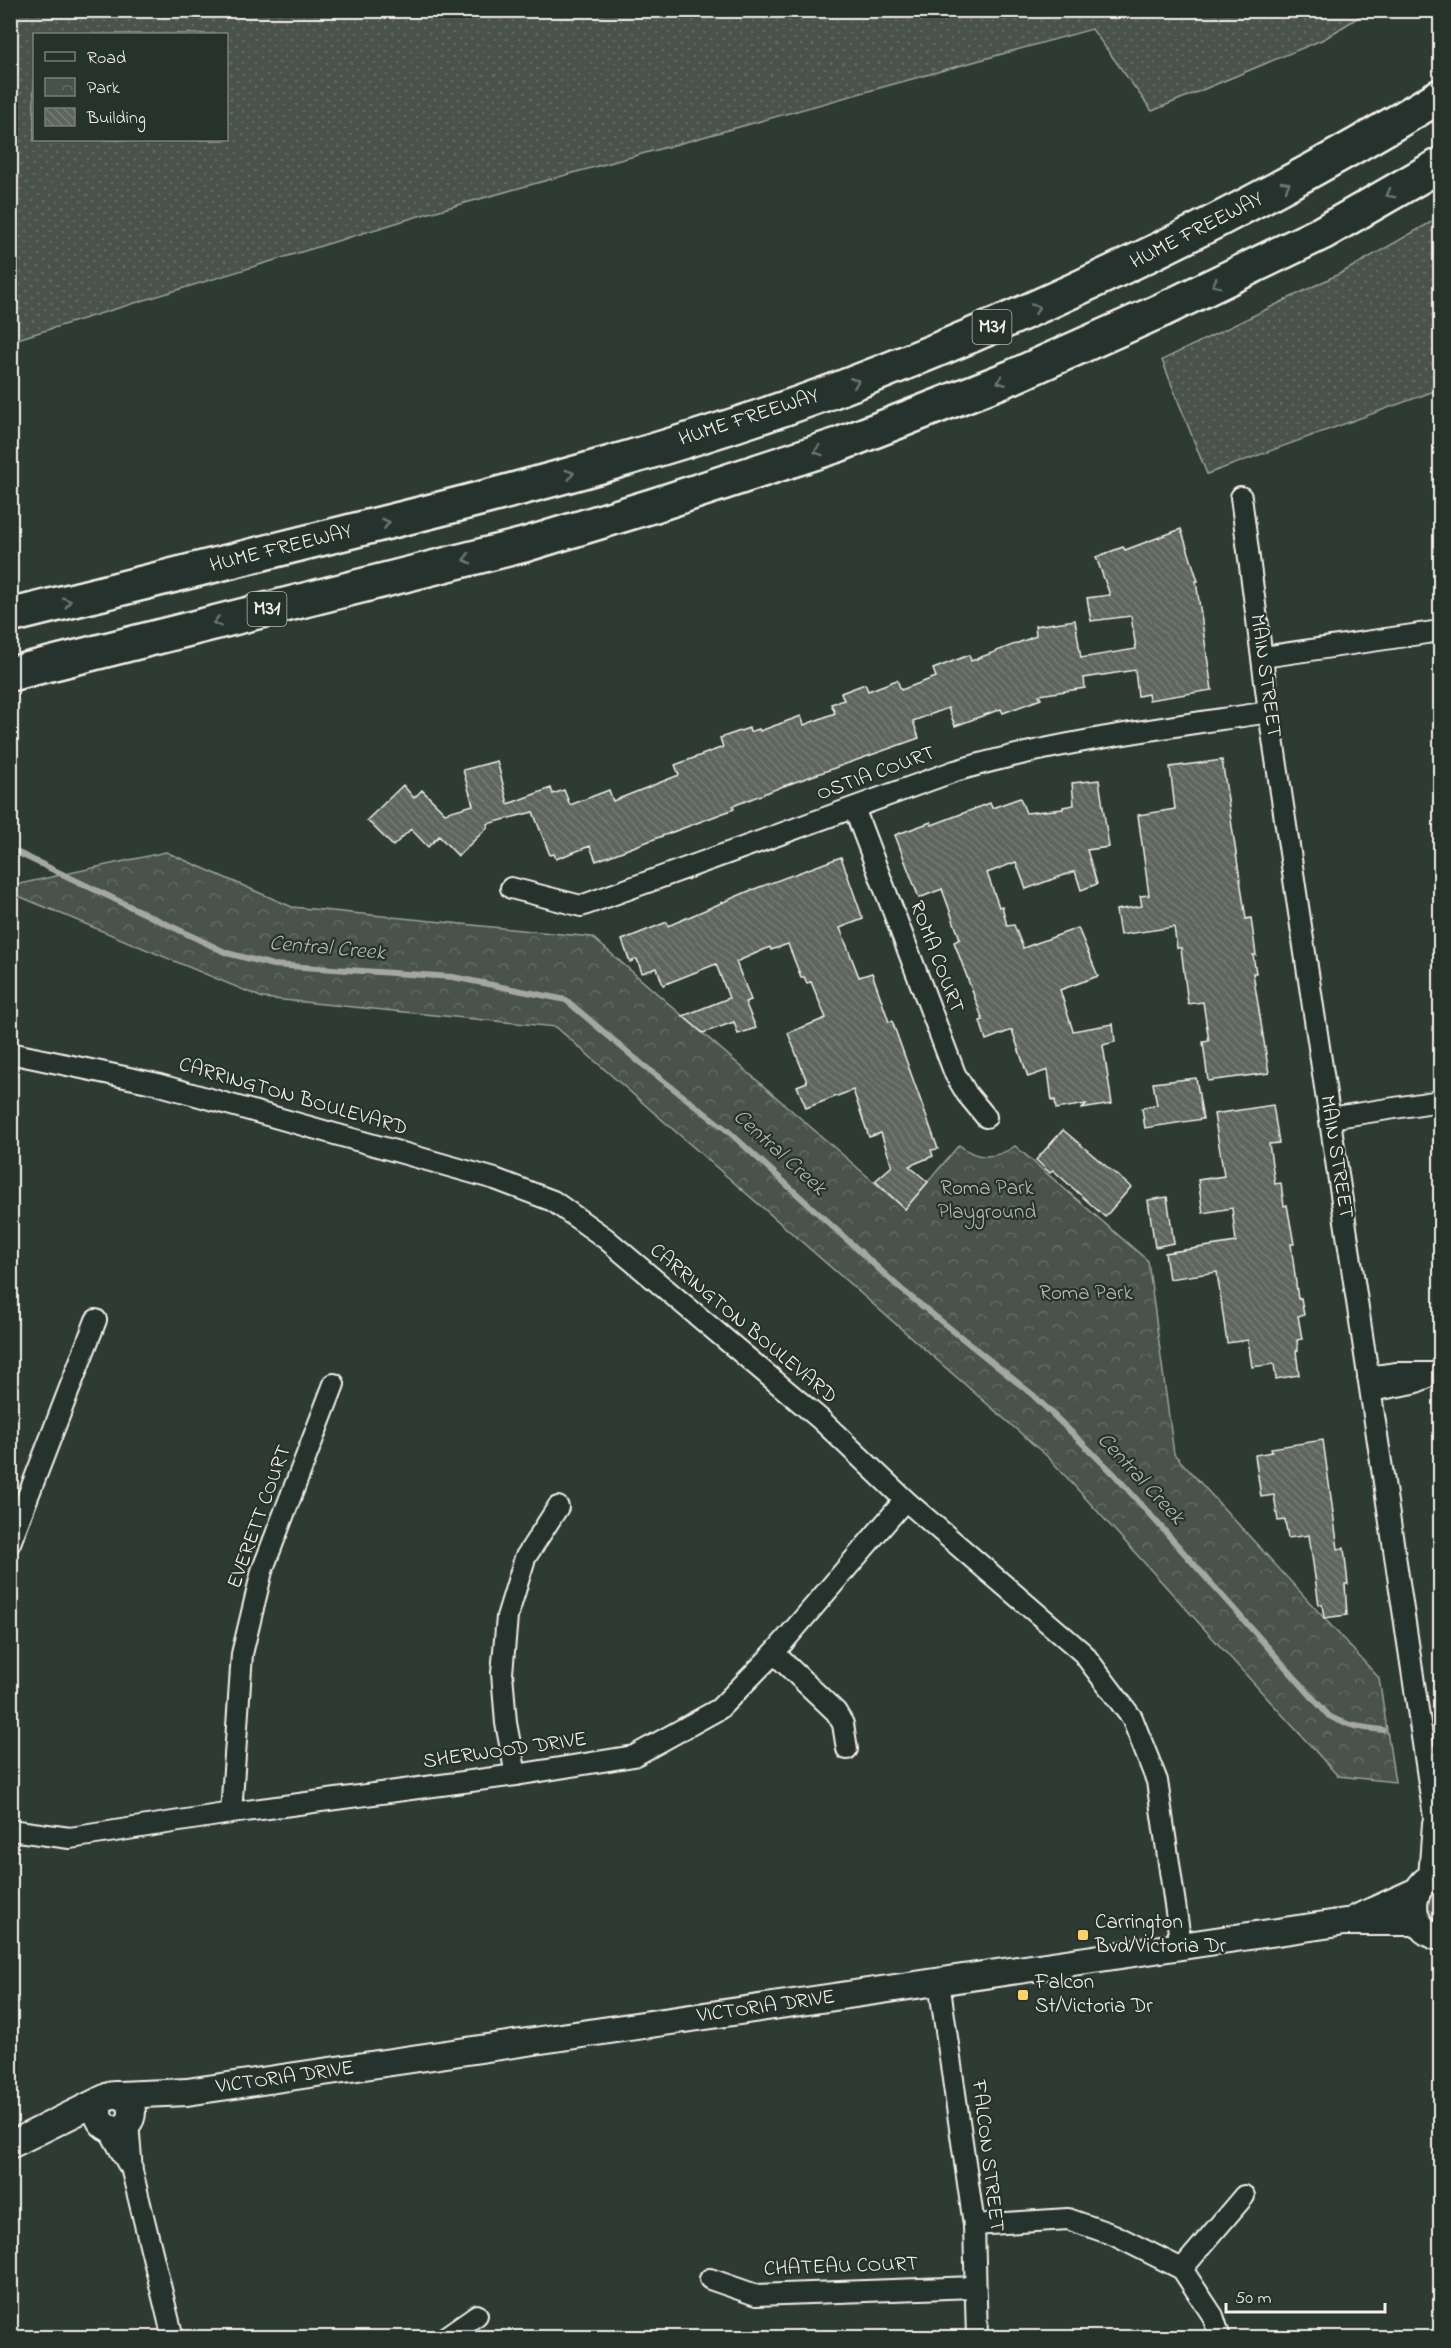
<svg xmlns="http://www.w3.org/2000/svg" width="1451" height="2348" font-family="'Indie Flower',sans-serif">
<defs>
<pattern id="grass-dots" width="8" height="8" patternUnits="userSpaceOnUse" patternTransform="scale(1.5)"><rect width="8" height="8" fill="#48524c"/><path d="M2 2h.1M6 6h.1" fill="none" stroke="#636b66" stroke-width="1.8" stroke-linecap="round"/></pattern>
<pattern id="park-crowns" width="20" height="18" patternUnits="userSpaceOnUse" patternTransform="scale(1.5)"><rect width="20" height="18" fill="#48524c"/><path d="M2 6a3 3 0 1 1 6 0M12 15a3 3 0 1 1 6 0" fill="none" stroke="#636b66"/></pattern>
<pattern id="building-back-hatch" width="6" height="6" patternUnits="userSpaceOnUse" patternTransform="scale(1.5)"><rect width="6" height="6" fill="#5c655e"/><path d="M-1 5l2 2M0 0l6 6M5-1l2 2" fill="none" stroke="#747c75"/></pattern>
</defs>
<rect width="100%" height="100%" fill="#2e3b34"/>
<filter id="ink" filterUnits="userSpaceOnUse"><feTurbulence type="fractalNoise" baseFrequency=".0167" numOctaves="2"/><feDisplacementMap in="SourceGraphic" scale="12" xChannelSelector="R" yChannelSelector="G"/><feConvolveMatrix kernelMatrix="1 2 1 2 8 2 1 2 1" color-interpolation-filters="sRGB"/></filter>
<g filter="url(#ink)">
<g fill="url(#grass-dots)" stroke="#9ea29a" stroke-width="1.5" fill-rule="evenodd">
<path d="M11,10H1368V11L1324,39L1152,111L1092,29L422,215L11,341ZM226,34V140H34V34Z"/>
<path d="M1440,217V389L1207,474L1162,360L1345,271Z"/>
<path d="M1440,1888V1924C1424,1915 1424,1897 1440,1888Z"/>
</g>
<path fill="url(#park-crowns)" stroke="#9ea29a" stroke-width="1.5" d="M166,852L292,907L592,937L905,1209L959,1145C977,1160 996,1159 1015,1146L1148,1261L1174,1454L1379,1678L1395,1782L1338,1776L1049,1458L556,1027L263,998L11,893L10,886Z"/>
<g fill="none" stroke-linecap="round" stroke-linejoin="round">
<path stroke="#a4a8a0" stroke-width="6" d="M10,849L227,953L273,965L453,977L566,1000L638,1061L728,1131L901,1289L1033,1395L1114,1474L1329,1716C1347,1726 1363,1728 1383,1730"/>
</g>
<g fill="url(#building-back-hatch)" stroke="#f4f1e8" stroke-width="1.5">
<path d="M1181,529L1198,581H1196L1212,690L1149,700L1148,694L1138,696L1135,670L1084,678L1085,688L1039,695L1041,699L1003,713L1001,709L955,726L948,708L913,721L919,738L781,787L733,806L734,809L596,861L590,846L556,859L554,854L550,855L533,812L487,824L488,827L458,856L439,836L428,847L411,829L393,846L367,820L403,785L414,798L422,790L445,813L473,805L463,770L497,761L508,804L551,788L553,794L564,790L570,805L609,790L613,801L679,775L675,765L723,747L720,738L749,728L750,732L759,729L760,731L801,716L804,725L835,713L831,704L844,700L841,693L865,684L868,691L897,680L901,690L936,677L933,669L969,655L971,661L1036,636L1035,626L1075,620L1081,658L1136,649L1131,616L1091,621L1087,598L1110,595L1096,557L1123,547L1125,550Z"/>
<path d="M1222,760L1246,919L1251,918L1256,955H1253L1256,973H1253L1269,1073L1208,1081L1203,1042L1209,1041L1203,1002L1188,1004L1181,948H1177L1174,927L1120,935L1116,910L1142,906L1140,896L1149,895L1138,815L1175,809L1170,767Z"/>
<path d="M1099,780L1109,847L1087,850L1097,884L1081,890L1075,871L1026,889L1016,862L987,873L999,907L1002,906L1007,926L1014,925L1023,948L1078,928L1098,976L1060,990L1073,1031L1113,1024L1115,1042L1103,1045L1112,1104L1082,1109L1086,1104L1056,1109L1055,1100L1052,1101L1048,1070L1028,1077L1012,1030L986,1040L980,1021L983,1020L954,942L960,939L942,889L919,898L895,835L931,822L932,825L990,803L992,808L1020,798L1026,813L1063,809V807L1074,805L1072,783Z"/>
<path d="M841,857L863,919L840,928L859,977L872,973L889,1022L892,1021L938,1149L931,1150L933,1156L909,1166L928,1182L905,1209L875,1181L892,1166L881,1133L869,1137L853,1090L806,1108L805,1105L797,1086L807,1082L788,1033L826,1018L811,982L807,983L804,977H801L788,944L771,950L770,947L736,962L751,1000L745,1002L756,1028L738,1034L734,1022L703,1033L683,1016L729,998L716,964L663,985L657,968L642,973L637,959L630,962L622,940L667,922L668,926L749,891Z"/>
<path d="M1196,1078L1203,1119L1145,1128L1142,1108L1157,1105L1153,1083Z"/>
<path d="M1273,1105L1279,1143L1269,1144L1275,1184L1281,1183L1284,1206L1287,1205L1294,1244H1291L1298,1299L1301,1298L1304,1315L1298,1316L1302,1339L1297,1340L1298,1350L1296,1351L1299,1375L1276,1379L1274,1364L1252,1367L1248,1340L1227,1343L1217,1272L1169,1279L1165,1253L1236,1242L1232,1208L1203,1213L1198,1180L1224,1176L1214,1114Z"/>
<path d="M1063,1130L1131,1187L1105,1217L1053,1170L1050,1173L1036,1160Z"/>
<path d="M1167,1197L1174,1243L1155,1247L1148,1200Z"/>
<path d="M1323,1440L1338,1549L1344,1548L1348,1584H1345L1347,1615L1324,1618L1322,1604L1319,1605L1309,1535L1288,1538L1285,1520L1278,1521L1274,1495L1261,1497L1255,1455L1272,1452L1271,1448Z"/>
</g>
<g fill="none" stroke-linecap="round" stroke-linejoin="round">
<g stroke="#f4f1e8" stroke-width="24">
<g id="minor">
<path d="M1241,497L1269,712L1434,1817L1440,1837"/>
<path d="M1263,657L1440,631"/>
<path d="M854,808L955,1074L967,1094L986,1117"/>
<path d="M511,888L581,906L955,771C1058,741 1164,728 1269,712"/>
<path d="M10,1053L153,1083L495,1179L553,1201L605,1238L820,1419L905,1500L1083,1653L1132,1718L1157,1781L1181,1946"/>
<path d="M1330,1118L1440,1101"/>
<path d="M1368,1377L1397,1373H1440"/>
<path d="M1371,1391L1414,1383L1426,1378"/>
<path d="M10,1543L96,1320"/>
<path d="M774,1653L836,1712L843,1724L847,1749"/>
<path d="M516,1775L506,1723L502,1673L507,1617L525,1558L558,1507"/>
<path d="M231,1813L242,1654L262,1571L334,1384"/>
<path d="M10,1830L70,1838L231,1813L516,1775L634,1756L719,1709L774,1653L905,1500"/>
<path d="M1429,1878L1433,1823"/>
<path d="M939,1982L974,2225L977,2338"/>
<path d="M128,2122L132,2171L173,2338"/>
<path d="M108,2128L128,2164"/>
<path d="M974,2225L1068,2219L1114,2235L1182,2269L1213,2316L1220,2338"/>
<path d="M1182,2269L1244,2196"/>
<path d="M710,2279L756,2295L975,2287"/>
<path d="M444,2338L477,2315"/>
</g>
</g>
<g stroke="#f4f1e8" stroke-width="30">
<g id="tertiary">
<path d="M1440,1874C1406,1881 1405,1931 1440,1937"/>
<path d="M1357,1918L1417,1891"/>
<circle cx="115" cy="2112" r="17"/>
<path d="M119,2095L187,2092L1345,1922H1418"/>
<path d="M10,2145L103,2099"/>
</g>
</g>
<g stroke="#f4f1e8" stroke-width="38">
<g id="motorway">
<path d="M10,616C132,586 254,556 376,525C530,487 684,446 833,391C1044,311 1247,213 1440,96"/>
<path d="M10,674L524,545L655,505L838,445L1012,377L1162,310L1322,233L1440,165"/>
</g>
</g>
<use href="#minor" stroke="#26332d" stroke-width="20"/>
<use href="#tertiary" stroke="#26332d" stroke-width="26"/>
<use href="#motorway" stroke="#26332d" stroke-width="33"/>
</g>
<defs><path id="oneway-chevron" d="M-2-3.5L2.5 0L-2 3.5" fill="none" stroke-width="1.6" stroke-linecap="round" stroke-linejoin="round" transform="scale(1.5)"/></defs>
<g stroke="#6e766e">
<use href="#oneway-chevron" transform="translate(1286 185) rotate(-29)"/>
<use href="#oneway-chevron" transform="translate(1390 194) rotate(151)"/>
<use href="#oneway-chevron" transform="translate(1216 284) rotate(154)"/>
<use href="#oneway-chevron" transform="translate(1036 308) rotate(-24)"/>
<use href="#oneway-chevron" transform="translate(1001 381) rotate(159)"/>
<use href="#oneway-chevron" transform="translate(855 382) rotate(-22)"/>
<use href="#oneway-chevron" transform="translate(818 451) rotate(162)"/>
<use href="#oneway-chevron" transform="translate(570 474) rotate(-16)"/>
<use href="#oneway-chevron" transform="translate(386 523) rotate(-14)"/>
<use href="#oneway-chevron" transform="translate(467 559) rotate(166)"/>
<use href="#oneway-chevron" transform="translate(67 602) rotate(-14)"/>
<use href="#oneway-chevron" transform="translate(217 622) rotate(166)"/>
</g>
</g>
<g fill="#ffd166" stroke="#26332d" stroke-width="2">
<rect x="1077" y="1929" width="12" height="12" rx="3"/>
<rect x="1017" y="1989" width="12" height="12" rx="3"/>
</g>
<g text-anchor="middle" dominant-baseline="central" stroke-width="4.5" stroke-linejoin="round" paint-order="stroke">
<g fill="#26332d" stroke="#b6b8b0" stroke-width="1.5">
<rect x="972.5" y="310" width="39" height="34" rx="4.5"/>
<rect x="247.5" y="592" width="39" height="34" rx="4.5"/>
</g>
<g font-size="20" font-weight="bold" fill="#f4f1e8">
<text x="992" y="327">M31</text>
<text x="267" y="609">M31</text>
</g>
<g font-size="21" fill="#f4f1e8" stroke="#26332d">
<text transform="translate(1197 231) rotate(-27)">HUME FREEWAY</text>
<text transform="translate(749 418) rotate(-18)">HUME FREEWAY</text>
<text transform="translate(281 549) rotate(-14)">HUME FREEWAY</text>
<text transform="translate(1265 676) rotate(82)">MAIN STREET</text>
<text transform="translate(876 774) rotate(-20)">OSTIA COURT</text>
<text transform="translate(936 957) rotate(69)">ROMA COURT</text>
<text transform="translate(293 1097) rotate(16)">CARRINGTON BOULEVARD</text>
<text transform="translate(1336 1157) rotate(81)">MAIN STREET</text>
<text transform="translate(743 1324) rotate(40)">CARRINGTON BOULEVARD</text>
<text transform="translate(260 1517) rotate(-70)">EVERETT COURT</text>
<text transform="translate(505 1751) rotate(-8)">SHERWOOD DRIVE</text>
<text transform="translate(766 2007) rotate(-8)">VICTORIA DRIVE</text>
<text transform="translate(285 2078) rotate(-8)">VICTORIA DRIVE</text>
<text transform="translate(987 2156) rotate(83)">FALCON STREET</text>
<text transform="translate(841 2267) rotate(-2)">CHATEAU COURT</text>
</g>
<g font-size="21" fill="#b8b9b1" stroke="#26332d">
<text x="987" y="1189">Roma Park<tspan x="987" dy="24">Playground</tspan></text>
<text x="1086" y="1294">Roma Park</text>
</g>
<g font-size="21" fill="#f4f1e8" stroke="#26332d" text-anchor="start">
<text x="1095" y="1923">Carrington<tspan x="1095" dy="24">Bvd/Victoria Dr</tspan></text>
<text x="1035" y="1983">Falcon<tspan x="1035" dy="24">St/Victoria Dr</tspan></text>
</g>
<g font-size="22" font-style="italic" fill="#b8bab2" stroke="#26332d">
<text transform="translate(327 949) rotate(5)">Central Creek</text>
<text transform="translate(779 1153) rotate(42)">Central Creek</text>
<text transform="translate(1140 1479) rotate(47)">Central Creek</text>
</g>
</g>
<rect width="1451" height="2348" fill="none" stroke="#26332d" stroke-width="36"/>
<rect x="18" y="18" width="1415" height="2312" fill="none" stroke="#f4f1e8" stroke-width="2" filter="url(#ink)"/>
<rect x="33" y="33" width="195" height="108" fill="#26332d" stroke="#787f78" stroke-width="1.5"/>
<rect x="45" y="52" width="30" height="9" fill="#26332d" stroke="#787f78" stroke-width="1.5"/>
<text x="87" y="63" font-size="18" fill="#f4f1e8">Road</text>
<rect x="45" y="78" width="30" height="18" fill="url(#park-crowns)" stroke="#787f78" stroke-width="1.5"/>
<text x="87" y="93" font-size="18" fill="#f4f1e8">Park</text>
<rect x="45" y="108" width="30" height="18" fill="url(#building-back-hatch)" stroke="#787f78" stroke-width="1.5"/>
<text x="87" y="123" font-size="18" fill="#f4f1e8">Building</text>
<path d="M1226 2303v9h159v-9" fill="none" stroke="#f4f1e8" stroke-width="3"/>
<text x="1235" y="2303" font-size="18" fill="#f4f1e8" stroke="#26332d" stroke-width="4.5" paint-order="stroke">50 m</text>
</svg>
